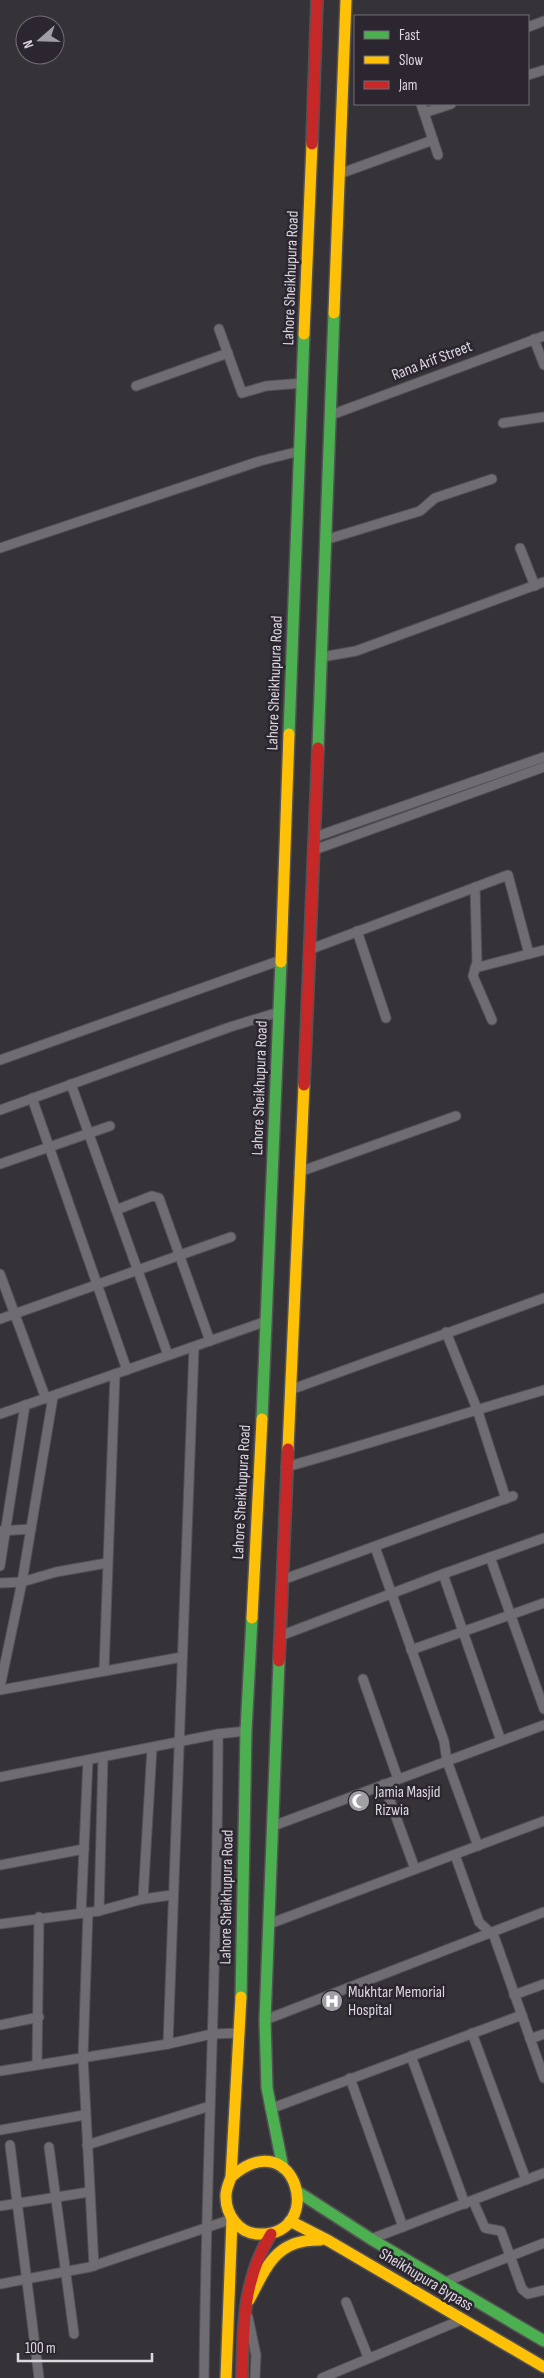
<svg xmlns="http://www.w3.org/2000/svg" width="544" height="2378" font-family="'Sofia Sans Condensed',sans-serif">
<rect width="100%" height="100%" fill="#363338"/>
<g fill="none" stroke-linecap="round" stroke-linejoin="round">
<g stroke="#535155" stroke-width="11">
<g id="street">
<path d="M528,27L544,21"/>
<path d="M528,75L544,70"/>
<path d="M421,104L438,155"/>
<path d="M424,113L451,104"/>
<path d="M339,174L433,140"/>
<path d="M219,329L242,393L266,386L303,383"/>
<path d="M534,339L544,365"/>
<path d="M136,386L228,353"/>
<path d="M331,415L544,336"/>
<path d="M503,423L544,417"/>
<path d="M325,540L420,511L435,498L492,479"/>
<path d="M0,548L260,461L300,451"/>
<path d="M520,548L535,586"/>
<path d="M322,657L356,651L544,582"/>
<path d="M315,837L544,757"/>
<path d="M314,850L544,767"/>
<path d="M475,887L477,962L473,976L492,1020"/>
<path d="M357,931L386,1018"/>
<path d="M311,949L508,875L529,954"/>
<path d="M475,968L544,950"/>
<path d="M0,1060L281,960"/>
<path d="M71,1084L168,1355"/>
<path d="M32,1098L127,1370"/>
<path d="M0,1110L230,1027L279,1012"/>
<path d="M0,1164L110,1126"/>
<path d="M299,1172L456,1116"/>
<path d="M116,1210L152,1196L159,1198L210,1341"/>
<path d="M0,1274L46,1399"/>
<path d="M0,1319L231,1237"/>
<path d="M446,1332L477,1409L506,1499"/>
<path d="M290,1390L544,1298"/>
<path d="M0,1414L267,1321"/>
<path d="M286,1467C373,1443 458,1415 544,1390"/>
<path d="M0,1531L31,1529"/>
<path d="M375,1547L444,1741L447,1761L478,1846"/>
<path d="M490,1557L544,1709"/>
<path d="M0,1566L25,1405"/>
<path d="M443,1574L501,1741"/>
<path d="M282,1580L513,1496"/>
<path d="M0,1583L22,1582L56,1572L107,1563"/>
<path d="M280,1636L443,1574L544,1538"/>
<path d="M411,1650L544,1603"/>
<path d="M104,1671L115,1374"/>
<path d="M363,1679L398,1779"/>
<path d="M0,1687L22,1582L53,1397"/>
<path d="M0,1690L182,1657"/>
<path d="M0,1777L218,1734L246,1731"/>
<path d="M384,1784L415,1869"/>
<path d="M273,1826L544,1725"/>
<path d="M455,1855L479,1922L494,1936L544,2078"/>
<path d="M0,1865L84,1849"/>
<path d="M143,1899L152,1748"/>
<path d="M99,1911L103,1757"/>
<path d="M88,1912L83,2057L94,2266"/>
<path d="M81,1913L88,1760"/>
<path d="M0,1924L99,1911L143,1899L172,1895"/>
<path d="M269,1924L544,1821"/>
<path d="M514,1995L544,1984"/>
<path d="M265,2020L544,1912"/>
<path d="M0,2025L39,2017"/>
<path d="M472,2033L526,2180"/>
<path d="M530,2039L544,2034"/>
<path d="M168,2044L194,1347"/>
<path d="M411,2056L465,2204"/>
<path d="M37,2064L39,1917"/>
<path d="M0,2071L168,2044L212,2034L240,2033"/>
<path d="M350,2078L403,2227"/>
<path d="M270,2109L522,2015"/>
<path d="M0,2130L84,2115"/>
<path d="M10,2145L39,2378"/>
<path d="M87,2145L210,2106"/>
<path d="M49,2147L74,2334"/>
<path d="M473,2201L485,2228L501,2231L522,2289L528,2294L544,2290"/>
<path d="M0,2206L89,2192"/>
<path d="M371,2239L544,2173"/>
<path d="M445,2282L544,2243"/>
<path d="M0,2284L90,2267L232,2219"/>
<path d="M346,2302L368,2357"/>
<path d="M248,2317L256,2355L255,2378"/>
<path d="M204,2378C206,2163 218,1949 218,1734"/>
<path d="M322,2378L461,2320"/>
</g>
</g>
<g stroke="#535155" stroke-width="14">
<g id="fast">
<path d="M289,734L304,334"/>
<path d="M318,748L334,313"/>
<path d="M262,1419L281,962"/>
<path d="M279,1661L265,2020L267,2088L283,2168"/>
<path d="M241,1997L246,1731L252,1618"/>
<path d="M298,2192L371,2239L544,2341"/>
</g>
</g>
<g stroke="#535155" stroke-width="14">
<g id="slow">
<path d="M334,313L346,0"/>
<path d="M304,334L312,144"/>
<path d="M281,962L289,734"/>
<path d="M288,1449L304,1085"/>
<path d="M252,1618L262,1419"/>
<path d="M231,2177C296,2120 327,2236 259,2234C239,2234 225,2214 226,2195C226,2189 229,2183 231,2177L241,1997"/>
<path d="M290,2221L329,2241L544,2367"/>
<path d="M249,2300C267,2266 276,2239 320,2240"/>
<path d="M226,2378L232,2219"/>
</g>
</g>
<g stroke="#535155" stroke-width="14">
<g id="jam">
<path d="M312,144L317,0"/>
<path d="M304,1085L318,748"/>
<path d="M279,1661L288,1449"/>
<path d="M242,2378C243,2327 243,2279 271,2234"/>
</g>
</g>
<use href="#street" stroke="#6f6d71" stroke-width="9"/>
<use href="#fast" stroke="#4caf50" stroke-width="11"/>
<use href="#slow" stroke="#ffc107" stroke-width="11"/>
<use href="#jam" stroke="#c62828" stroke-width="11"/>
</g>
<defs>
<g id="mosque-disc" transform="scale(1.125)"><circle r="9.5" fill="#a29ea5" stroke="#2c2630"/><path d="M3.5-4.9A6 6 0 1 0 3.5 4.9A5 5 0 1 1 3.5-4.9Z" fill="#fff"/></g>
<g id="hospital-disc" transform="scale(1.125)"><circle r="9.5" fill="#a29ea5" stroke="#2c2630"/><path d="M-5-5h3v3.5h4V-5h3V5h-3V1.5h-4V5h-3Z" fill="#fff"/></g>
</defs>
<g fill-rule="evenodd">
<use href="#mosque-disc" x="359" y="1801"/>
<use href="#hospital-disc" x="332" y="2001"/>
</g>
<g text-anchor="middle" dominant-baseline="central" stroke-width="5" stroke-linejoin="round" paint-order="stroke">
<g font-size="16" fill="#dcd8df" stroke="#2c2630">
<text transform="translate(291 278) rotate(-88)">Lahore Sheikhupura Road</text>
<text transform="translate(432 361) rotate(-21)">Rana Arif Street</text>
<text transform="translate(275 683) rotate(-88)">Lahore Sheikhupura Road</text>
<text transform="translate(260 1088) rotate(-88)">Lahore Sheikhupura Road</text>
<text transform="translate(242 1492) rotate(-87)">Lahore Sheikhupura Road</text>
<text transform="translate(227 1897) rotate(-89)">Lahore Sheikhupura Road</text>
<text transform="translate(426 2280) rotate(31)">Sheikhupura Bypass</text>
</g>
<g font-size="16" fill="#dcd8df" stroke="#2c2630" text-anchor="start">
<text x="375" y="1792">Jamia Masjid<tspan x="375" dy="18">Rizwia</tspan></text>
<text x="348" y="1992">Mukhtar Memorial<tspan x="348" dy="18">Hospital</tspan></text>
</g>
</g>
<rect x="354" y="15" width="175" height="90" fill="#2c2630" stroke="#726d76"/>
<rect x="364" y="31" width="25" height="8" fill="#4caf50" stroke="#726d76"/>
<text x="399" y="40" font-size="15" fill="#dcd8df">Fast</text>
<rect x="364" y="56" width="25" height="8" fill="#ffc107" stroke="#726d76"/>
<text x="399" y="65" font-size="15" fill="#dcd8df">Slow</text>
<rect x="364" y="81" width="25" height="8" fill="#c62828" stroke="#726d76"/>
<text x="399" y="90" font-size="15" fill="#dcd8df">Jam</text>
<g transform="translate(40 40) rotate(250)"><circle r="24" fill="#2c2630" stroke="#726d76"/>
<path d="M0-4L9 19L0 12L-9 19Z" fill="#a29ea5"/>
<text y="-8" font-size="14" font-weight="bold" text-anchor="middle" fill="#dcd8df">N</text>
</g>
<path d="M18 2353v8h134v-8" fill="none" stroke="#dcd8df" stroke-width="2.5"/>
<text x="25" y="2353" font-size="15" fill="#dcd8df" stroke="#2c2630" stroke-width="4" paint-order="stroke">100 m</text>
</svg>
